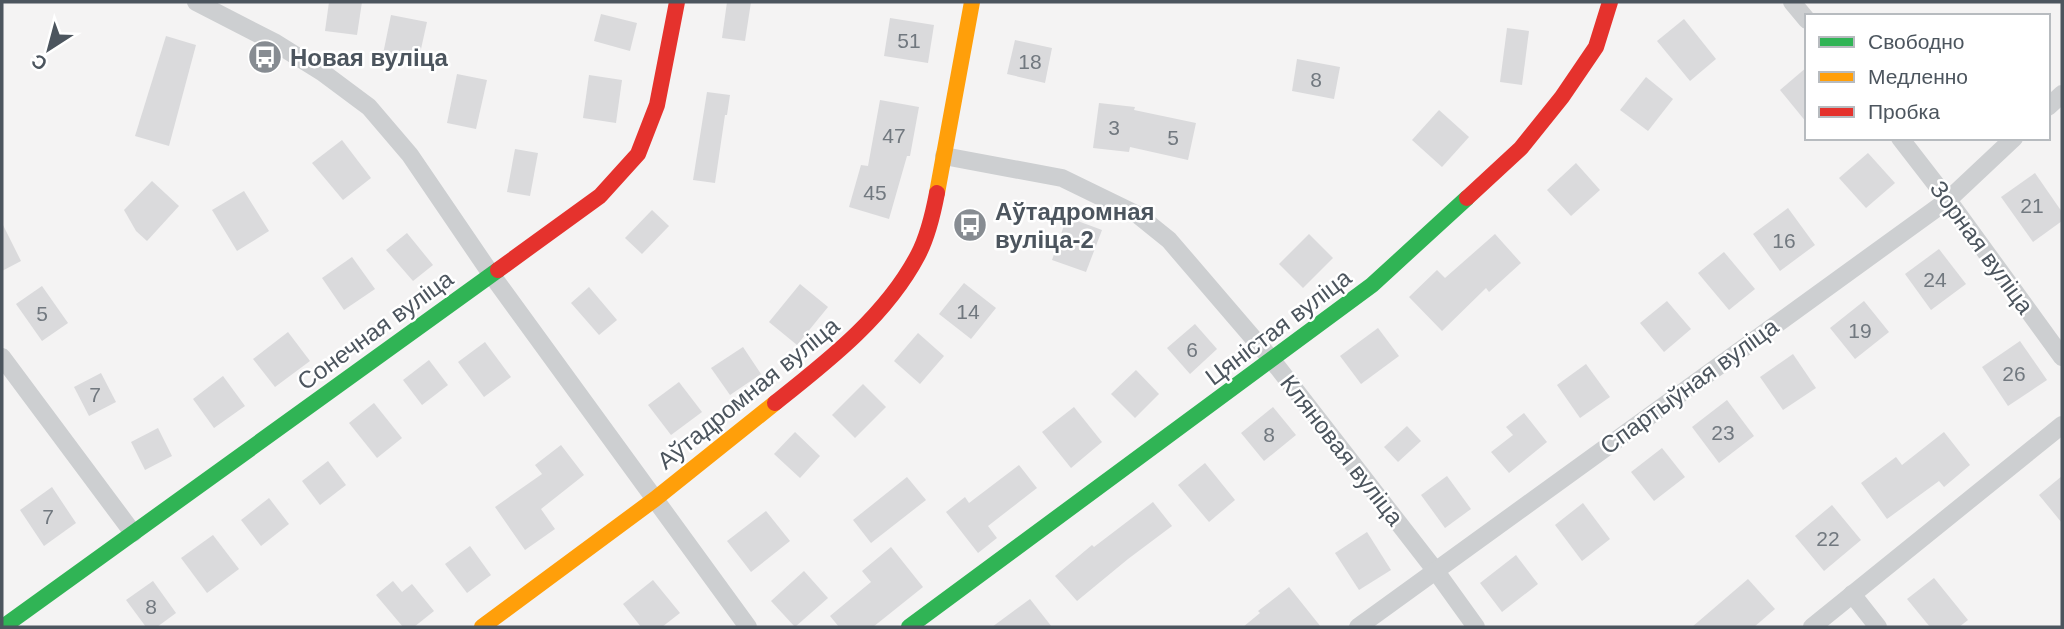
<svg xmlns="http://www.w3.org/2000/svg" width="2064" height="629" font-family="Arial,sans-serif">
<rect width="100%" height="100%" fill="#f4f3f3"/>
<g fill="#dadadc">
<path d="M329,2H362L357,35L325,31Z"/>
<path d="M727,2H751L745,41L722,38Z"/>
<path d="M601,14L637,23L630,51L594,41Z"/>
<path d="M391,15L427,22L417,67L382,59Z"/>
<path d="M890,18L934,25L928,63L884,56Z"/>
<path d="M1684,19L1716,59L1690,81L1657,41Z"/>
<path d="M1507,28L1529,31L1522,85L1500,82Z"/>
<path d="M166,36L196,45L169,146L135,136Z"/>
<path d="M1015,40L1052,48L1045,83L1007,74Z"/>
<path d="M1297,59L1340,67L1334,99L1292,91Z"/>
<path d="M1807,67V123L1780,90Z"/>
<path d="M457,74L487,80L476,129L447,123Z"/>
<path d="M589,75L622,80L616,123L583,118Z"/>
<path d="M1646,77L1673,99L1648,131L1620,110Z"/>
<path d="M707,92L730,95L727,115H725L715,183L693,180Z"/>
<path d="M880,100L919,107L910,156H907L889,219L849,207L861,165L868,166Z"/>
<path d="M1099,103L1135,107L1134,110L1196,123L1188,160L1130,147L1129,152L1093,148Z"/>
<path d="M1439,110L1469,137L1442,167L1412,140Z"/>
<path d="M342,140L371,178L343,200L312,163Z"/>
<path d="M515,149L538,153L530,196L507,192Z"/>
<path d="M1868,153L1895,183L1866,208L1839,178Z"/>
<path d="M1576,163L1600,190L1571,216L1547,190Z"/>
<path d="M2035,173L2062,212V221L2033,242L2001,197Z"/>
<path d="M152,181L179,206L147,241L136,231L124,210Z"/>
<path d="M244,191L269,231L237,251L212,210Z"/>
<path d="M1788,208L1815,245L1780,271L1753,234Z"/>
<path d="M652,210L669,226L642,254L625,238Z"/>
<path d="M1067,217L1102,230L1086,272L1052,260Z"/>
<path d="M2,223L21,261L2,271Z"/>
<path d="M407,233L433,265L413,281L386,250Z"/>
<path d="M1309,234L1333,258L1303,288L1279,264Z"/>
<path d="M1495,234L1521,263L1489,292L1486,288L1442,331L1409,297L1437,270L1445,278Z"/>
<path d="M1939,249L1966,284L1931,310L1905,274Z"/>
<path d="M1724,252L1755,289L1729,310L1698,273Z"/>
<path d="M352,257L375,289L344,310L322,278Z"/>
<path d="M964,283L996,308L971,339L939,314Z"/>
<path d="M800,284L828,307L797,345L769,322Z"/>
<path d="M42,286L68,323L42,341L16,304Z"/>
<path d="M589,287L617,320L599,335L571,303Z"/>
<path d="M1667,301L1691,329L1664,352L1640,323Z"/>
<path d="M1864,301L1889,332L1855,359L1830,328Z"/>
<path d="M1195,324L1217,349L1190,374L1167,348Z"/>
<path d="M1378,328L1399,356L1361,384L1340,356Z"/>
<path d="M288,332L310,361L275,387L253,359Z"/>
<path d="M918,333L944,356L920,384L894,361Z"/>
<path d="M2020,341L2047,380L2008,406L1982,367Z"/>
<path d="M485,342L511,377L484,397L458,362Z"/>
<path d="M743,347L761,374L730,395L711,368Z"/>
<path d="M1793,354L1816,388L1783,410L1760,377Z"/>
<path d="M429,360L448,385L422,405L403,380Z"/>
<path d="M1586,364L1610,397L1580,418L1557,385Z"/>
<path d="M1136,370L1159,394L1135,418L1111,394Z"/>
<path d="M101,373L116,402L89,416L74,387Z"/>
<path d="M223,376L245,406L214,428L193,399Z"/>
<path d="M679,382L702,412L671,435L648,405Z"/>
<path d="M863,384L886,407L855,438L832,415Z"/>
<path d="M1727,400L1754,436L1719,463L1692,427Z"/>
<path d="M374,403L402,438L377,458L349,423Z"/>
<path d="M1074,407L1102,442L1071,468L1042,432Z"/>
<path d="M1273,407L1296,435L1264,461L1241,433Z"/>
<path d="M1524,413L1547,442L1509,473L1491,452L1513,435L1506,427Z"/>
<path d="M1407,426L1421,441L1398,462L1384,447Z"/>
<path d="M158,428L172,456L145,470L131,442Z"/>
<path d="M795,432L820,456L800,478L774,454Z"/>
<path d="M1944,432L1970,465L1944,487L1939,481L1887,519L1861,483L1896,457L1902,465Z"/>
<path d="M561,445L584,475L541,509L555,529L525,550L495,507L542,474L535,465Z"/>
<path d="M1662,448L1685,477L1654,501L1631,472Z"/>
<path d="M328,461L346,485L320,505L302,481Z"/>
<path d="M1205,463L1235,500L1209,522L1178,485Z"/>
<path d="M1019,465L1037,488L988,526L997,538L978,553L946,512L965,497L969,503Z"/>
<path d="M1447,476L1471,509L1445,528L1421,495Z"/>
<path d="M2062,476V523L2039,495Z"/>
<path d="M907,477L926,500L871,543L853,520Z"/>
<path d="M52,487L76,523L44,546L20,510Z"/>
<path d="M269,498L289,524L261,546L241,520Z"/>
<path d="M1153,502L1172,526L1128,559L1077,601L1055,576L1092,545L1094,547Z"/>
<path d="M1583,503L1610,539L1582,561L1555,525Z"/>
<path d="M1832,505L1861,540L1824,571L1795,536Z"/>
<path d="M766,511L790,541L751,572L727,541Z"/>
<path d="M1367,532L1391,570L1359,590L1335,553Z"/>
<path d="M213,535L239,569L207,593L181,558Z"/>
<path d="M470,546L491,575L467,593L445,564Z"/>
<path d="M891,547L923,587L873,627H839L830,616L871,582L862,571Z"/>
<path d="M1516,555L1538,584L1502,612L1480,583Z"/>
<path d="M804,571L828,598L795,627L771,601Z"/>
<path d="M1934,578L1968,620L1959,627H1930L1907,599Z"/>
<path d="M1748,579L1775,609L1754,627H1692Z"/>
<path d="M653,580L680,613L662,627H641L623,604Z"/>
<path d="M153,581L176,613L157,627H146L126,600Z"/>
<path d="M393,581L402,592L412,584L434,611L414,627H403L376,595Z"/>
<path d="M1289,587L1321,627H1243L1260,613L1258,611Z"/>
<path d="M1030,599L1052,627H992Z"/>
</g>
<g fill="none" stroke-linecap="round" stroke-linejoin="round">
<g stroke="#cdcfd1" stroke-width="18">
<path d="M196,2L274,42L322,72L369,107L410,155L491,274L748,627"/>
<path d="M1792,2L1807,20"/>
<path d="M2048,107L2062,94"/>
<path d="M1900,138L1948,200L2062,357"/>
<path d="M944,156L1062,178L1138,215L1169,240L1272,360L1435,570L1476,627"/>
<path d="M2,357L133,533"/>
<path d="M1852,594L1878,627"/>
<path d="M1358,627L1948,200L2014,138"/>
<path d="M1812,627L2062,425"/>
</g>
<g stroke="#30b455" stroke-width="16">
<path d="M3,627L498,270"/>
<path d="M909,627L1372,285L1467,198"/>
</g>
<g stroke="#ff9f0a" stroke-width="16">
<path d="M937,193L972,2"/>
<path d="M482,627L655,499L775,403"/>
</g>
<g stroke="#e5322d" stroke-width="16">
<path d="M1467,198L1521,148L1562,97L1596,47L1610,2"/>
<path d="M498,270L600,196L638,154L657,105L677,2"/>
<path d="M775,403C828,361 886,316 918,255C928,236 933,214 937,193"/>
</g>
</g>
<defs>
<g id="bus-disc" transform="scale(1.75)"><circle r="9.5" fill="#878c92" stroke="#fff"/><path d="M-5-6H5V4H4V6H2V4H-2V6H-4V4H-5ZM-3.5-4V0h7V-4ZM-3.5 1.2v1.5H-2V1.2ZM2 1.2v1.5H3.5V1.2Z" fill="#fff"/></g>
</defs>
<g fill-rule="evenodd">
<use href="#bus-disc" x="265" y="57"/>
<use href="#bus-disc" x="970" y="225"/>
</g>
<g text-anchor="middle" dominant-baseline="central" stroke-width="5" stroke-linejoin="round" paint-order="stroke">
<g font-size="21" fill="#71787f">
<text x="909" y="40">51</text>
<text x="1030" y="61">18</text>
<text x="1316" y="79">8</text>
<text x="1114" y="127">3</text>
<text x="894" y="135">47</text>
<text x="1173" y="137">5</text>
<text x="875" y="192">45</text>
<text x="2032" y="205">21</text>
<text x="1784" y="240">16</text>
<text x="1935" y="279">24</text>
<text x="968" y="311">14</text>
<text x="42" y="313">5</text>
<text x="1860" y="330">19</text>
<text x="1192" y="349">6</text>
<text x="2014" y="373">26</text>
<text x="95" y="394">7</text>
<text x="1723" y="432">23</text>
<text x="1269" y="434">8</text>
<text x="48" y="516">7</text>
<text x="1828" y="538">22</text>
<text x="151" y="606">8</text>
</g>
<g font-size="24" font-weight="bold" fill="#4c555e" stroke="#fff" text-anchor="start">
<text x="290" y="57">Новая вуліца</text>
<text x="995" y="211">Аўтадромная<tspan x="995" dy="28">вуліца-2</tspan></text>
</g>
<g font-size="24" fill="#4c555e" stroke="#fff">
<text transform="translate(1982 247) rotate(54)">Зорная вуліца</text>
<text transform="translate(1278 327) rotate(-37)">Цяністая вуліца</text>
<text transform="translate(375 330) rotate(-36)">Сонечная вуліца</text>
<text transform="translate(1689 386) rotate(-36)">Спартыўная вуліца</text>
<text transform="translate(748 393) rotate(-39)">Аўтадромная вуліца</text>
<text transform="translate(1342 450) rotate(52)">Кляновая вуліца</text>
</g>
</g>
<rect width="2064" height="629" fill="none" stroke="#4c555e" stroke-width="7"/>
<rect x="1805" y="14" width="245" height="126" fill="#ffffff" stroke="#b7bbbf" stroke-width="2"/>
<rect x="1819" y="37" width="35" height="10" fill="#30b455" stroke="#b7bbbf" stroke-width="2"/>
<text x="1868" y="49" font-size="21" fill="#4c555e">Свободно</text>
<rect x="1819" y="72" width="35" height="10" fill="#ff9f0a" stroke="#b7bbbf" stroke-width="2"/>
<text x="1868" y="84" font-size="21" fill="#4c555e">Медленно</text>
<rect x="1819" y="107" width="35" height="10" fill="#e5322d" stroke="#b7bbbf" stroke-width="2"/>
<text x="1868" y="119" font-size="21" fill="#4c555e">Пробка</text>
<g transform="translate(49 49) rotate(216)" stroke="#ffffff" stroke-width="5" paint-order="stroke">
<path d="M0-5L12 26L0 18L-12 26Z" fill="#4c555e"/>
<text y="-10" font-size="19" font-weight="bold" text-anchor="middle" fill="#4c555e">С</text>
</g>
</svg>
